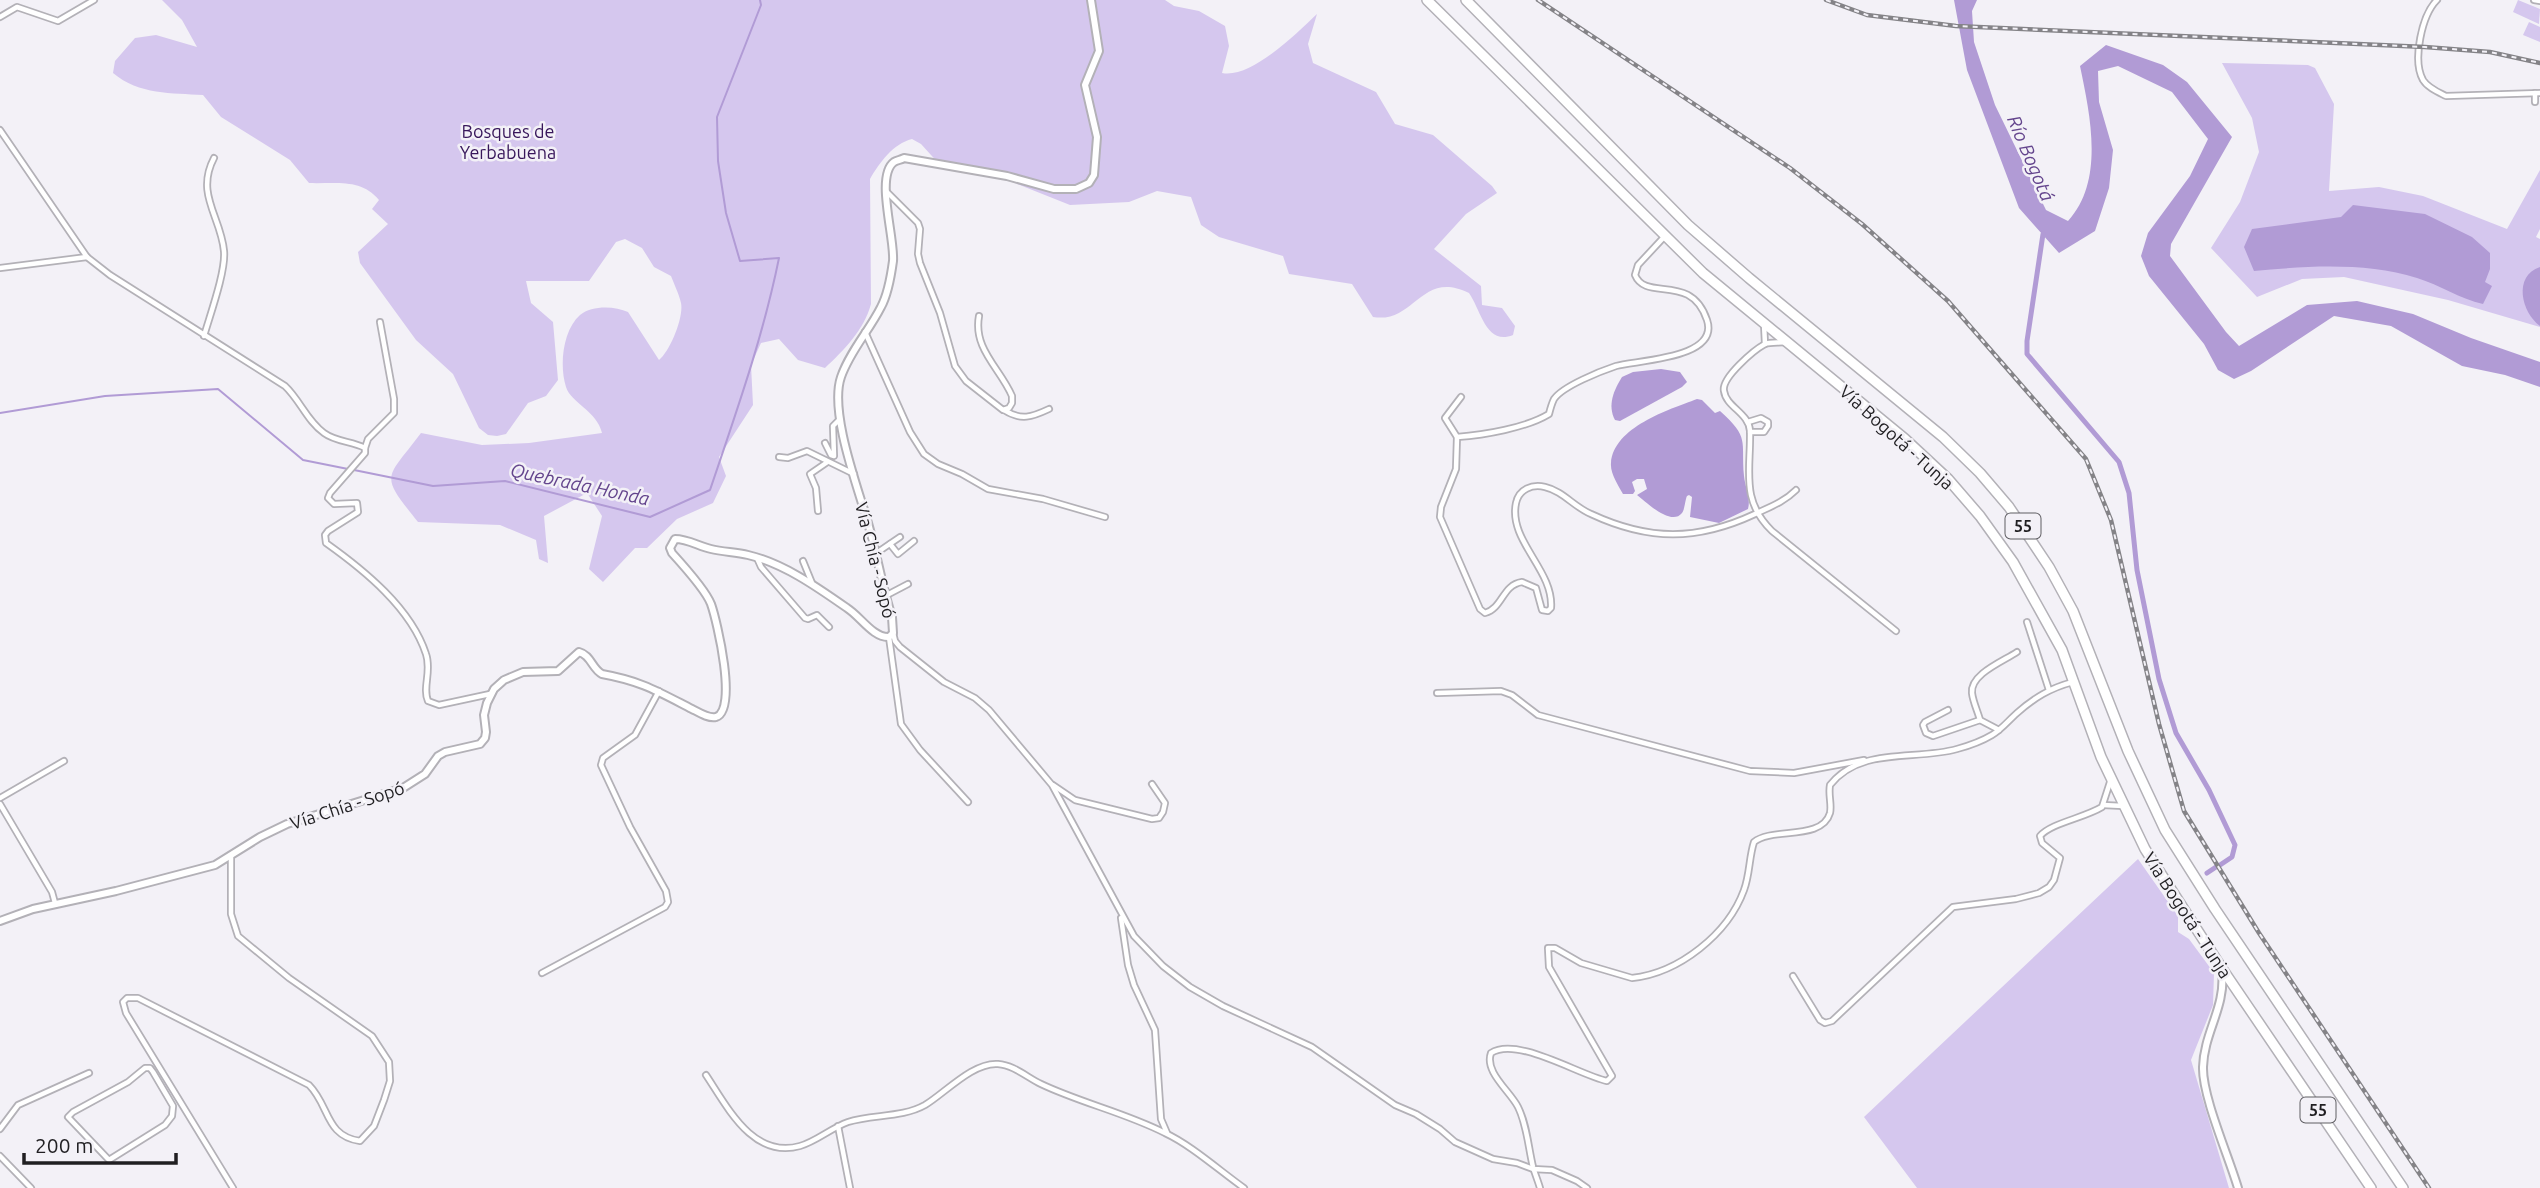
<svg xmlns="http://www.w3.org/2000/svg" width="2540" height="1188" font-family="Ubuntu,sans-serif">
<rect width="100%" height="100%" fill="#f3f1f7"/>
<g fill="#d5c7ee">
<path d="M162,0H1165L1174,6L1199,11L1225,26L1229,46L1222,73C1251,79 1297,33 1317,14L1308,44L1313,63L1376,92L1395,124L1433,135L1492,186L1497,193L1466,214L1434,249L1481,286L1482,305L1502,308L1515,326L1513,335C1486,346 1481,310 1469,293C1421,269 1415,324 1373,317L1352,284L1289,274L1283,256L1219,237L1201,225L1191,197L1157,191L1129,202L1070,205L980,169L941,166L921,144L912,139C893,144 880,162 870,179L871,304C864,330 844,350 825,368L798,360L779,339L761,343L751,365L753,405L719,457L726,476L713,503L677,519L647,548H635L603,582L589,569L602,516L587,493L544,516L548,563L539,559L536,540L500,525L418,522C379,473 385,481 421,433L482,445L529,443L602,433C597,411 571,403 566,387C559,365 563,330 580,315C592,305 615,306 628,312L659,360C670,351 684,317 681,303C679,294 674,284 671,276L654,267L642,248L625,239L616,242L589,281H526L531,303L553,322L558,380L546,396L528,403L506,434L497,436L488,435L479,428L453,374L416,340L360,263L358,252L388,224L372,209L379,200C361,178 336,184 309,183L290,160L221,117L203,95C172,93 139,95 113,73L115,61L135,38L156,35L197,47L182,20Z"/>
<path d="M2518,0L2540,9L2539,24L2513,12Z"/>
<path d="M2529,22L2540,27V42L2523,35Z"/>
<path d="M2222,63L2308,65L2315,68L2334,104L2329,191L2379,187L2423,196L2507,229L2540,170V229L2536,237L2540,239V327L2448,300L2344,277L2302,279L2257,297L2211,248L2240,202L2259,152L2252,118Z"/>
<path d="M2138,859L2178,916V932L2189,939L2214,973L2213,1005L2191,1060L2229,1188H1917L1864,1117Z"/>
</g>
<g fill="#b19bd5">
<path d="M1954,0H1977L1972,11L1974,42L1995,105L2046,210L2068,221C2105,181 2090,114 2080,66L2106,45L2163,65L2187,82L2232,137L2171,244L2170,256L2226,332L2239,346L2307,305L2357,301L2413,314L2471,338L2540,362V387L2505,375L2462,366L2391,326L2334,316L2251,371L2234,379L2218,370L2204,344L2149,276L2141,256L2148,233L2190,176L2208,139L2172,92L2118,66L2098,71L2099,102L2113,150L2109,188L2095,231L2059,253L2019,208L1967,70Z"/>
<path d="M2353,205L2425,214L2472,237L2490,253V269L2485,282L2492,286L2483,304C2460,299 2440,285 2417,278C2366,262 2307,266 2254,271L2244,247L2252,229L2341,217Z"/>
<path d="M2540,267V326C2521,312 2513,276 2540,267Z"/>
<path d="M1661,369L1680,372L1687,382L1682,387L1620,421L1615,420C1607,405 1614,390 1622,377L1633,372Z"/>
<path d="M1697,399L1702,400L1715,413L1720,411C1750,438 1741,440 1744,476C1745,487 1751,498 1748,509L1719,523L1690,517L1692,497L1689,495L1687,496C1685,500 1685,509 1682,513C1671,527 1645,501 1637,495L1647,489L1644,479H1637L1632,482L1635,491L1633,494H1623C1618,485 1610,473 1611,463C1614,427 1668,410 1697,399Z"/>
</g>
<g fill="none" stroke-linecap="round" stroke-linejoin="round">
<g stroke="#b19bd5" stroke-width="2">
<path d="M0,413L105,396L218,389L303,460L348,469"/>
<path d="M354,470L433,486L505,481L650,517L710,490C736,413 763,337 779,258L740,261L726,213L718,161L717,117L761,5L760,0"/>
</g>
<g stroke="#b19bd5" stroke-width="5">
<path d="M2043,234L2027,341V354L2119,462L2129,493L2137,570L2159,679L2176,733L2209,790L2235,845L2232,857L2220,865"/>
<path d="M2207,873L2216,867"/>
</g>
<g stroke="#b3b1b7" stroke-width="8">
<g id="street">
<path d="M2437,0C2422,15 2412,60 2423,80C2428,88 2438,92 2446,96L2540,93"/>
<path d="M2534,0L2540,1"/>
<path d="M0,17L17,7L58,21L94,0"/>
<path d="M2535,102V93"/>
<path d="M0,130L87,257L110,275L285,386C300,400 307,421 324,433C336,442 352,441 365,448V453L330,493L328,498L334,504L357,503L358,512L328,531L325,535L326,543C364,570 411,608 426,654C432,671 422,688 428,701L439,705L490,694"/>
<path d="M886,191L918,223L920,229L918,254L920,263L940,313L955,366L966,381L1003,410L1009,408L1012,403V396C1000,368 973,349 979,316"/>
<path d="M0,268L87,257"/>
<path d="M1764,324L1765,344"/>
<path d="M865,332L910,432L924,454L938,464L962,474L988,489L1043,499L1105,517"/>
<path d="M204,336C210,315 226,271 224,251C221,217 195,194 214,158"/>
<path d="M1786,342C1780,343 1770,342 1765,344C1754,350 1721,378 1724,391C1726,407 1749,413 1750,431C1751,470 1740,500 1772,531L1896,631"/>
<path d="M1461,397L1445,418L1457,437L1456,469L1441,507L1440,517L1480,609L1485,613C1503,608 1502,585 1522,582L1536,588L1542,610L1548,611L1551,608C1554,570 1508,541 1516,503C1519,489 1532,484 1545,487C1563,491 1574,507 1591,514C1649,541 1697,541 1755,514C1770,507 1784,502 1796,490"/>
<path d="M1004,410C1021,421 1032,417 1049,409"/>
<path d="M1748,422L1761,418L1768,422V426L1764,432H1750"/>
<path d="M1457,437C1484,435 1526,428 1549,414C1550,410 1552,403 1554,399C1563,386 1601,371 1616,366C1637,360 1720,359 1707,320C1691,272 1646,302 1635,275L1638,265L1665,236"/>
<path d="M825,443L831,455L834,456L833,426L840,419"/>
<path d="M365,448L368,439L394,413V399L380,322"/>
<path d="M779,457L788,458L807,451L854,474"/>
<path d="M818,511L816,488L810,474L826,463"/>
<path d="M890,544L898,554L914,541"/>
<path d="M875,554L900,537"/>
<path d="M757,558L761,567L805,618L808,619L817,615L829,627"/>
<path d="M803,561L812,583"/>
<path d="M887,595L908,584"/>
<path d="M2027,622L2049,690"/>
<path d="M893,633L895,641L900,647L944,682L975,698L989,710L1052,785L1134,936L1163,966L1190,987L1223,1006L1312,1047L1395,1105L1416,1114L1440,1129L1455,1142L1493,1159L1517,1163L1533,1169L1552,1170L1577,1181L1587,1188"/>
<path d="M889,637L901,724L920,750L968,802"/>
<path d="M1437,693L1501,691L1512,695L1538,715L1750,771L1794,773L1864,760"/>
<path d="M1948,710L1925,722L1923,725L1926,733L1933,736L1980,720"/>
<path d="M1999,730L1980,720C1978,712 1973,702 1972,693C1970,674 2004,661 2017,652"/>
<path d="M1053,785L1075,800L1152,819L1159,818L1163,812L1165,803L1152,784"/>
<path d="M0,798L64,761"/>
<path d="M0,804L52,892L55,903"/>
<path d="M2103,805L2123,806"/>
<path d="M231,856V914L238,936L289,978L372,1036L389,1062L390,1081L384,1100L374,1126L360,1141C325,1136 330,1106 309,1085L138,998H127L123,1002L126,1013L233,1188"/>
<path d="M1121,918L1128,965L1134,985L1155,1030L1161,1119L1167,1133"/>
<path d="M542,973L665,907L668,902L666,891L630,827L601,765L603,758L635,735L659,691"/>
<path d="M1793,976L1820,1020L1825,1023L1832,1021L1953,907L2016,899L2039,893L2049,887L2054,880L2060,858L2042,843L2040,836C2051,823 2084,818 2102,807L2111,779"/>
<path d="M145,1068H150L153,1072L173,1106L172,1116L165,1125L109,1160L68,1117L73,1112L128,1082Z"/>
<path d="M706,1075C728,1108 753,1159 800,1146C817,1141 831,1128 848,1122C872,1114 902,1118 925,1105C945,1093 973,1062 998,1064C1014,1065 1028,1078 1041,1084C1081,1103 1126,1113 1165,1133C1191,1145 1220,1171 1244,1188"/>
<path d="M838,1126L850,1188"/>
<path d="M0,1129L18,1105L89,1073"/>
<path d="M0,1156L31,1188"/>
<path d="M1540,1188C1538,1181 1535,1174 1533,1167C1528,1146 1527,1125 1518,1107C1510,1091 1484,1072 1491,1053C1517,1036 1579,1075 1607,1081L1612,1076L1549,967L1548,948H1555L1581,963L1632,978C1679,973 1728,934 1744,890C1750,874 1749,857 1754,842C1772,827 1822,841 1830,813C1832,804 1828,795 1830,785C1861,746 1915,761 1957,749C1968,746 1982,741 1992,735C2001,730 2009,720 2017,713C2034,698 2050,688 2073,682"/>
</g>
</g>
<g stroke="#b3b1b7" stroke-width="10">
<g id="secondary">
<path d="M0,921L33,909L116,891L215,865L260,837L287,824L403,788L425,774L438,756L445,752L480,744L485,738L486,732L484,715L487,703L494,689L504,680L523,672L558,671L579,652C591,655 592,669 602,674C641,681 657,691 692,709C698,712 709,719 716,717C738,710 717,621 711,604C706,591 682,564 672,553L670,548L675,539C688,539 698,546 711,549C723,552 736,552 748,555C783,563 817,587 847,608C860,616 873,638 889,637L893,633L892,617C882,586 877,554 868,523C858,488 829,412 841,377C850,351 869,331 881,307C888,294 891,276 893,261C895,238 875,176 894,162C897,160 901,160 904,158L1007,176L1054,189H1076L1089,183L1094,175L1097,137L1085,85L1099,51L1091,0"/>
<path d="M2222,971C2226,1007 2204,1032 2203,1067C2202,1096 2229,1157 2238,1188"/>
</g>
</g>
<g stroke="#b3b1b7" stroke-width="12">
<g id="highway">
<path d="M1427,0L1703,273L1905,439L1948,479L1980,516L2013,562L2062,650L2101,757L2145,849L2221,967L2371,1188"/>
<path d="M1466,0L1688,225L1749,278L1943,437L1980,473L2009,507L2049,567L2073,611L2128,751L2165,830L2215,909L2403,1188"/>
</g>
</g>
<use href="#street" stroke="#fff" stroke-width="4.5"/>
<use href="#secondary" stroke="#fff" stroke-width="6"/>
<use href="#highway" stroke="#fff" stroke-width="9"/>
<g stroke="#848387" stroke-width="4.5">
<g id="rail">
<path d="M1538,0L1790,168L1862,224L1948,301L2086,459L2111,520L2159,724L2184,811L2259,933L2429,1188"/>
<path d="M1826,0L1867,15L1956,26L2425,47L2490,52L2540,63"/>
</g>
</g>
<use href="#rail" stroke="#f3f1f7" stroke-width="2" stroke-dasharray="5" stroke-linecap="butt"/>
</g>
<g text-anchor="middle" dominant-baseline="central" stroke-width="5" stroke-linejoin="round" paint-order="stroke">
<g fill="#f3f1f7" stroke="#5f5e62" stroke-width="2">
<rect x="2005.5" y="513.5" width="35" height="25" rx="5"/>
<rect x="2300.5" y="1097.5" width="35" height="25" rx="5"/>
</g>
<g font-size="16" font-weight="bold" fill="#201f22">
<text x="2023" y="526">55</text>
<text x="2318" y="1110">55</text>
</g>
<g font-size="18" fill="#38175b" stroke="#f3f1f7">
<text x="508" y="131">Bosques de<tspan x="508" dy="21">Yerbabuena</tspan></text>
</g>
<g font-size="18" fill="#201f22" stroke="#f3f1f7">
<text transform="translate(1897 437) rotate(42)">Vía Bogotá - Tunja</text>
<text transform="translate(876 560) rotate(76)">Vía Chía - Sopó</text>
<text transform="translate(347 805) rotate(-18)">Vía Chía - Sopó</text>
<text transform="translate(2188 915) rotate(57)">Vía Bogotá - Tunja</text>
</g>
<g font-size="19" font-style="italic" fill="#64458d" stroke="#f3f1f7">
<text transform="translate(2031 158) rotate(67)">Río Bogotá</text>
<text transform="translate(580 484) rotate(12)">Quebrada Honda</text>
</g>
</g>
<path d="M24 1153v10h152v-10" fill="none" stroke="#201f22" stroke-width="3.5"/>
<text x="35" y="1153" font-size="21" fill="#201f22" stroke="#f3f1f7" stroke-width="5" paint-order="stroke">200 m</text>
</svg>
